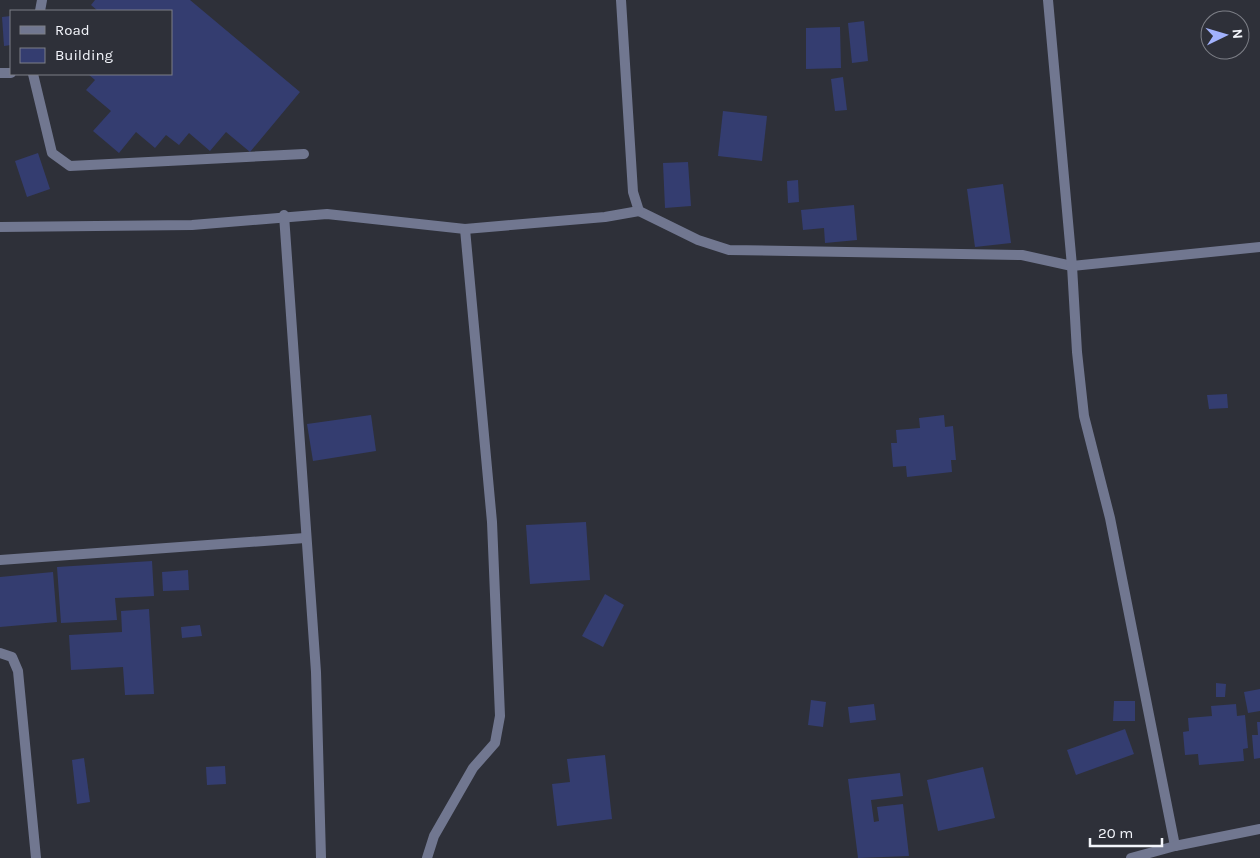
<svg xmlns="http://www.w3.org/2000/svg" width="1260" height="858" font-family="Karla,sans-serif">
<rect width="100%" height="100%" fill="#2e3039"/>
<g fill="#343d70">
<path d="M95,0H190L300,92L250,152L226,132L210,151L189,133L179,145L166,135L155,148L136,132L119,153L93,131L111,111L86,90L95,80L88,74H171V11H98L91,5Z"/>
<path d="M11,16V45L4,46L2,17Z"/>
<path d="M864,21L868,61L852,63L848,23Z"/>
<path d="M840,27L841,68L806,69V28Z"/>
<path d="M843,77L847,110L835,111L831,79Z"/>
<path d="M723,111L767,116L762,161L718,156Z"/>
<path d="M38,153L50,189L27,197L15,161Z"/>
<path d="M688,162L691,206L665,208L663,163Z"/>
<path d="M798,180L799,202L788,203L787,181Z"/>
<path d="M1003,184L1011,243L975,247L967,189Z"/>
<path d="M854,205L857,240L825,243L824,228L803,230L801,210Z"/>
<path d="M1227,394L1228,408L1209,409L1207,395Z"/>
<path d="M371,415L376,451L313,461L307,424Z"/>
<path d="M944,415L945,427L953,426L956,460H951L952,472L907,477L906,466L893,467L891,443H897L896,430L920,428L919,418Z"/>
<path d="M586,522L590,580L530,584L526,525Z"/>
<path d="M152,561L154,596L115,598L117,620L61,623L57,567Z"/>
<path d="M188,570L189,590L163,591L162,572Z"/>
<path d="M53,572L57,622L0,627V577Z"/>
<path d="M605,594L624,605L603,647L582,636Z"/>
<path d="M149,609L154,694L125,695L123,667L71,670L69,635L122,632L121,611Z"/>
<path d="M200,625L202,636L182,638L181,627Z"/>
<path d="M1216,683L1226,684L1225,697H1216Z"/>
<path d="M1260,689V711L1248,713L1244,692Z"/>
<path d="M811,700L826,702L823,727L808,725Z"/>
<path d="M1114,701H1135V721H1113Z"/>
<path d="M874,704L876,720L850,723L848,707Z"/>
<path d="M1236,704L1237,716L1245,715L1248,748L1243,749L1244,761L1199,765L1198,754L1185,755L1183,732L1189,731L1188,718L1212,716L1211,706Z"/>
<path d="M1257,722H1260V758L1254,759L1252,735H1258Z"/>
<path d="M1125,729L1134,754L1076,775L1067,750Z"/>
<path d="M605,755L612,819L557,826L552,784L570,782L567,759Z"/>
<path d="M84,758L90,802L77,804L72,760Z"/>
<path d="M225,766L226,784L207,785L206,767Z"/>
<path d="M983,767L995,818L938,831L927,780Z"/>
<path d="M900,773L903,796L871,800L874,822L879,821L877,807L903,804L909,856L858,858L848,779Z"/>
</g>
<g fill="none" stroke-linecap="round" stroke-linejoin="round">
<g stroke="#717790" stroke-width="10">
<path d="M40,11L42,0"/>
<path d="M0,73H11"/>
<path d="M33,74L52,153L70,166L304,154"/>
<path d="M0,560L305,538"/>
</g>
<g stroke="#717790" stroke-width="10">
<path d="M621,0L633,192L639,211L698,240L729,250L1022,255L1072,266L1260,247"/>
<path d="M1048,0L1072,266L1077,352L1084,416L1110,518L1175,846"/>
<path d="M284,215L316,672L321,858"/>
<path d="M0,227L192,225L327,214L465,229L605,217L639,211"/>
<path d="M0,653L12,657L18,671L36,858"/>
<path d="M427,858L434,836L473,768L495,743L500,716L492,522L465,229"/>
<path d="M1131,858L1175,846L1260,829"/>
</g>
</g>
<rect x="10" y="10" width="162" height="65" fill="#2e3039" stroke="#7d7f87"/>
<rect x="20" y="26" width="25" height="8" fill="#717790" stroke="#7d7f87"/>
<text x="55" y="35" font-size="15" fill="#f3f5fb">Road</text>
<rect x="20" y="48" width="25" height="15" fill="#343d70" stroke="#7d7f87"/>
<text x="55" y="60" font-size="15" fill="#f3f5fb">Building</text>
<g transform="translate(1225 35) rotate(85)"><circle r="24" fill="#2e3039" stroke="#7d7f87"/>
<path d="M0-4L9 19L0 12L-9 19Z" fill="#a2b2fd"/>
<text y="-8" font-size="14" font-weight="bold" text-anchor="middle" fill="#f3f5fb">N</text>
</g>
<path d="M1090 838v8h72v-8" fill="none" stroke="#f3f5fb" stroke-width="2.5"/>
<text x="1098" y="838" font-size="15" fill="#f3f5fb" stroke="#2e3039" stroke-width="4" paint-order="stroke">20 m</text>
</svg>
